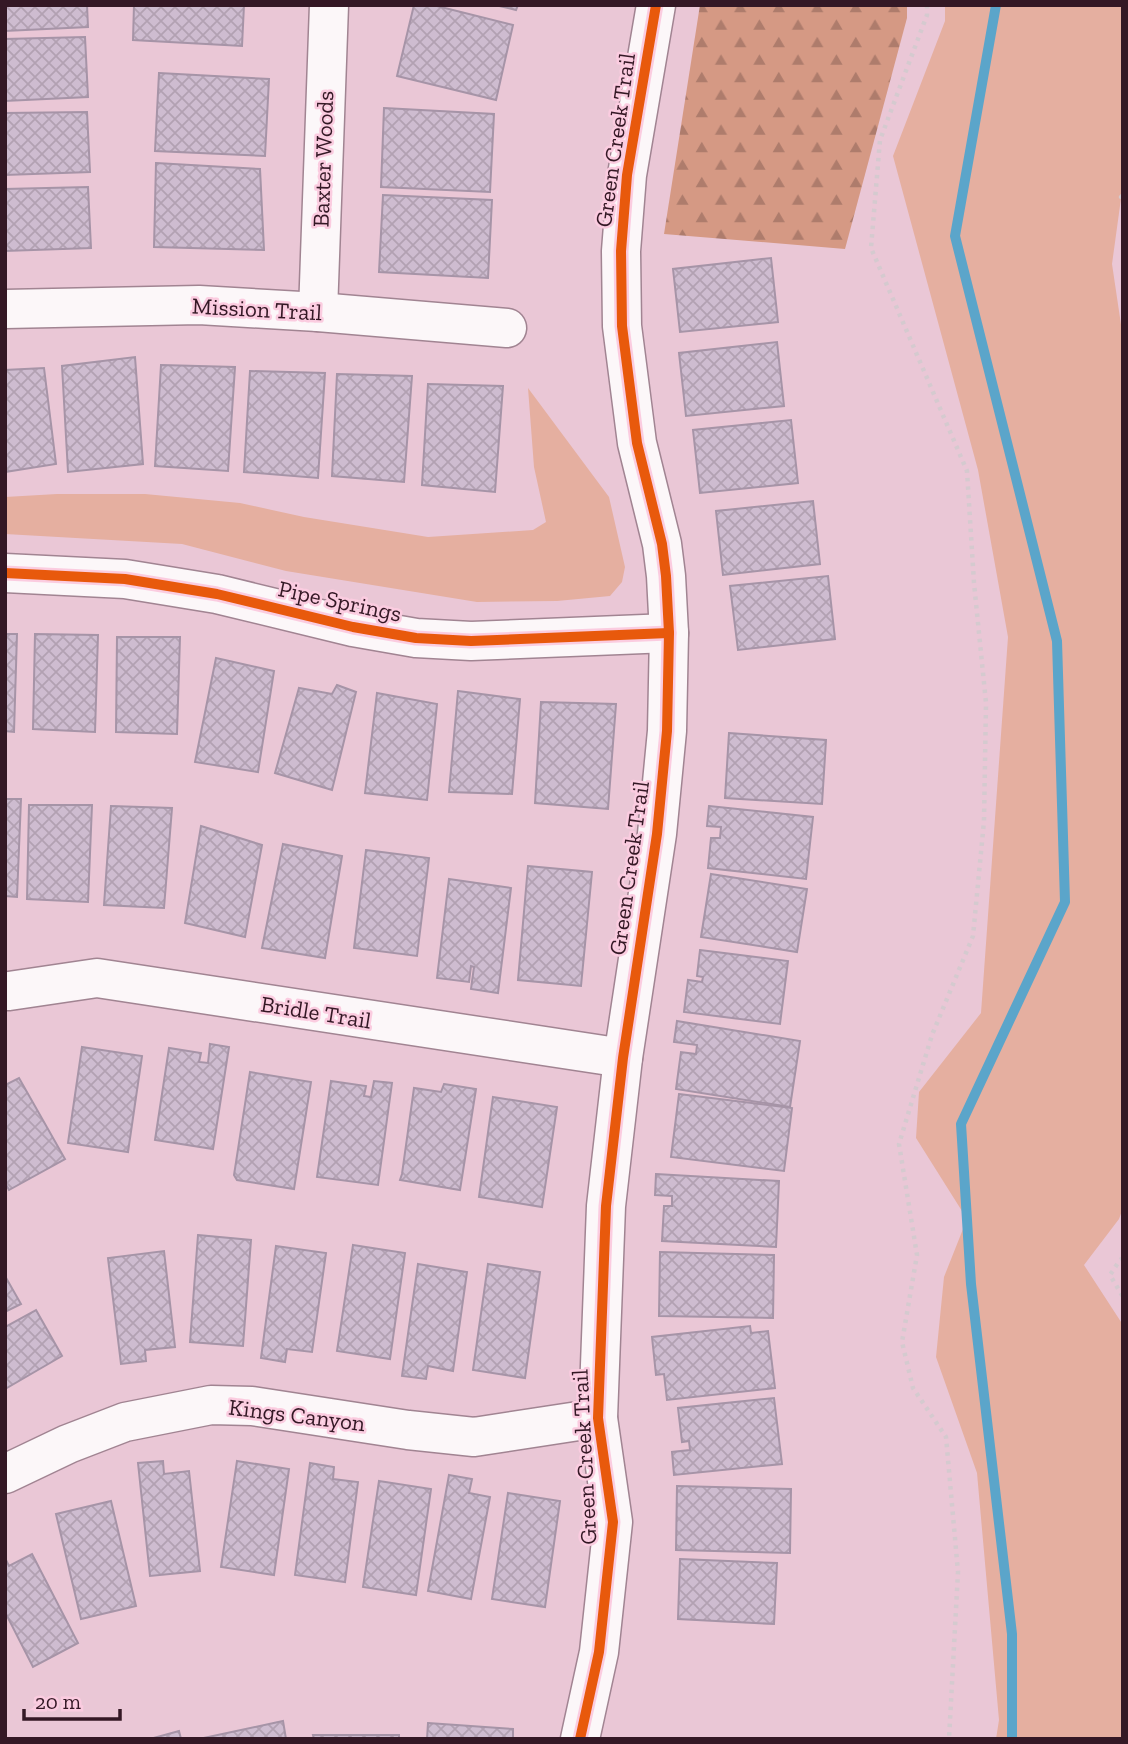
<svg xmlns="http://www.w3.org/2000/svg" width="1128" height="1744" font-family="'Zilla Slab',serif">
<defs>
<pattern id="forest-firs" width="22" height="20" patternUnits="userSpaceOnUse" patternTransform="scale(1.75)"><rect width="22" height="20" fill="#d59984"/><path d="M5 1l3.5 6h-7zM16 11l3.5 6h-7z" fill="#ae7c6c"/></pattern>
<pattern id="building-cross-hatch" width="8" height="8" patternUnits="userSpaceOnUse" patternTransform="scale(1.75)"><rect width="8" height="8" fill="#cebcd0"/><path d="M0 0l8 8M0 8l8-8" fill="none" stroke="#b2a1b2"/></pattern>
</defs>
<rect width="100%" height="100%" fill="#eac7d6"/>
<g fill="#e5afa0">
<path d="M945,5H1123V184L1112,264L1123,338V1208L1119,1219L1084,1265L1123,1325V1739H996L999,1720L977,1473L936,1357L944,1277L967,1219L916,1138L919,1092L981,1013L1008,637L978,470L893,156L945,21Z"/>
<path d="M528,388L609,497L625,567L622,582L610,596L557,601L477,602L286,571L182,544L5,534V497L57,494H145L240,503L304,517L428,537L533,530L546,522L534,467Z"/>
</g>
<path fill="url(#forest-firs)" d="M700,5H907V18L845,249L664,234Z"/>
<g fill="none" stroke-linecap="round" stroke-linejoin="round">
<path stroke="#5ba5ca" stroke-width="10" d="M996,5L955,236L1057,641L1065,902L961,1124L971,1284L1012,1634V1739"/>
</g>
<g fill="url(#building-cross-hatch)" stroke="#a694a7" stroke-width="2">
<path d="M5,5H87L88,27L5,31Z"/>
<path d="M134,5H244L242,46L133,40Z"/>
<path d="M414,5H433L513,25L496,100L397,76Z"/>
<path d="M495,5H518L516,10Z"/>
<path d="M85,37L88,97L5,101V39Z"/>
<path d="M159,73L269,79L265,156L155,151Z"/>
<path d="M384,108L494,114L490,192L381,187Z"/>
<path d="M87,112L90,172L5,175V113Z"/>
<path d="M156,163L260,169L264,250L154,247Z"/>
<path d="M88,187L91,248L5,251V189Z"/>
<path d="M383,195L492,200L488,278L379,272Z"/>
<path d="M771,258L778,322L680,332L673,269Z"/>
<path d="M777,342L784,406L686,416L679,353Z"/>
<path d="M135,357L143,464L68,472L62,366Z"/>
<path d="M161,365L235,367L228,471L155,466Z"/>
<path d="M44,368L56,464L5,472V370Z"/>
<path d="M250,371L325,373L318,478L244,472Z"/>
<path d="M337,374L412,376L404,482L332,476Z"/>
<path d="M428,384L503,386L495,492L422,485Z"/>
<path d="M791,420L798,483L700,493L693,430Z"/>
<path d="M813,501L820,564L723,575L716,511Z"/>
<path d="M828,576L835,639L738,650L730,586Z"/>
<path d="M5,634H17L14,732L5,731Z"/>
<path d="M35,634L98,635L95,732L33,729Z"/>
<path d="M117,637H180L177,734L116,732Z"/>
<path d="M216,658L274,671L258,772L195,762Z"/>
<path d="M337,685L356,692L332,790L275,773L299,688L332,694Z"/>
<path d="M458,691L520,699L512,794L449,792Z"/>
<path d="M377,693L437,704L427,800L365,793Z"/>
<path d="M541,702L616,704L608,809L535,803Z"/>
<path d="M729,733L826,740L822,804L725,798Z"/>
<path d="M5,799H21L17,897L5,896Z"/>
<path d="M29,805H92L88,902L27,899Z"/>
<path d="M111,806L172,808L164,908L104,905Z"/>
<path d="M709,806L813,817L806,879L708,868L711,838H720L721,827L707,826Z"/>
<path d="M201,826L262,845L245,937L185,923Z"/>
<path d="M283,844L342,856L325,958L262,948Z"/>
<path d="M366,850L429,858L417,956L354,948Z"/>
<path d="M528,866L592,872L581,986L518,980Z"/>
<path d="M711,874L807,889L797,952L701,937Z"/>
<path d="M449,879L511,888L498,993L471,989L474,967L471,966L469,982L437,978Z"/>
<path d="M700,950L788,961L780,1024L684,1012L688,980L702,982L703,977L697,976Z"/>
<path d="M677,1021L800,1041L790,1107L676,1089L681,1052L696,1054L697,1045L674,1042Z"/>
<path d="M210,1044L229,1047L213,1149L155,1140L169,1048L201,1053L199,1062L208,1063Z"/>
<path d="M82,1047L142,1056L128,1152L68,1143Z"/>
<path d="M250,1072L311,1082L294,1189L237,1180L234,1175Z"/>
<path d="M19,1078L65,1159L9,1190L5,1183V1085Z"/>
<path d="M331,1081L366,1086L364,1096L371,1097L374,1081L392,1083L378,1185L317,1177Z"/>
<path d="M444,1084L476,1089L460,1190L400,1180L402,1174L414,1088L441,1092Z"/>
<path d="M679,1094L792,1108L784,1171L671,1157Z"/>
<path d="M493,1097L557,1107L542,1207L479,1197Z"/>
<path d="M656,1174L779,1181L776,1247L662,1241L664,1206H672V1196L655,1195Z"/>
<path d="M198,1235L251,1240L243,1346L190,1342Z"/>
<path d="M353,1245L405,1253L390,1359L337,1351Z"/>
<path d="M276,1246L326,1253L312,1352L287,1349L285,1362L261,1358Z"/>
<path d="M164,1251L175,1347L145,1350L146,1361L121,1364L108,1258Z"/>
<path d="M660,1252L774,1255L773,1318L659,1316Z"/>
<path d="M418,1264L467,1272L453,1371L428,1366L426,1379L402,1376Z"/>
<path d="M488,1264L540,1272L525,1378L473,1370Z"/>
<path d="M5,1276L21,1304L5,1312Z"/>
<path d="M36,1310L62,1356L5,1389V1327Z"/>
<path d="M750,1326L751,1333L768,1331L775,1388L667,1400L664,1374L656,1375L652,1337Z"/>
<path d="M774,1398L782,1464L674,1475L672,1452L690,1450L689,1441L682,1442L678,1408Z"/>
<path d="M163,1461L164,1474L189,1471L200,1571L150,1576L138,1463Z"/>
<path d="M237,1461L289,1469L274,1575L221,1567Z"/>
<path d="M310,1463L334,1467L333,1479L358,1482L345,1582L295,1575Z"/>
<path d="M449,1475L472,1479L469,1493L490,1497L471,1599L428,1591Z"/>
<path d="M379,1481L431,1489L416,1595L363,1587Z"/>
<path d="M677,1486L791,1489L790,1553L676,1550Z"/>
<path d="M508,1493L560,1501L545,1607L492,1599Z"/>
<path d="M111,1501L136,1606L81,1619L56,1514Z"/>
<path d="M32,1554L78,1643L33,1667L5,1612V1558L9,1566Z"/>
<path d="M680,1559L777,1563L774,1624L678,1619Z"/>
<path d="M283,1721L286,1739H199Z"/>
<path d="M428,1723L513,1729V1739H427Z"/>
<path d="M179,1731L181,1739H150Z"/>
<path d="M313,1735H399V1739H314Z"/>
</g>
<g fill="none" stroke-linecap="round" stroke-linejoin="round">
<g stroke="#a18492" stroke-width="41">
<g id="minor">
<path d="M5,309L199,305L318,312L507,328"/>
<path d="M318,312L329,5"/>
<path d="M5,573L125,579L217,594L353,627L416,638L471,641L669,633"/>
<path d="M9,991L97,978L623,1058"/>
<path d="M5,1474L68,1444L125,1422L211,1405L252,1406L408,1430L474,1437L598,1418"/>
<path d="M580,1739L599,1652L613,1522L598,1418L606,1206L623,1058L657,834L667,731L669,633L666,576L662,544L637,443L622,326L621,251L627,175L656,5"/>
</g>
</g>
<g stroke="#d5cacf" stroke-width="4.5" stroke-dasharray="3.5 5" stroke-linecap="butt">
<path d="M927,5V15L880,140L871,248L967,471L974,583L986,703L984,821L973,936L932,1035L899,1144L917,1255L902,1342L913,1388L946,1437L958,1572L949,1739"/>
<path d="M1123,195L1121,197L1123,198"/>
<path d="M1123,1258L1120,1260L1110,1275L1123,1297"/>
</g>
<use href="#minor" stroke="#fcf7f9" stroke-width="38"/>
<g stroke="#fbcce0" stroke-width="15">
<g id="cycleway">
<path d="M5,573L125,579L217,594L353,627L416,638L471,641L669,633"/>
<path d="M580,1739L599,1652L613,1522L598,1418L606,1206L623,1058L657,834L667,731L669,633L666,576L662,544L637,443L622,326L621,251L627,175L656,5"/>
</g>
</g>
<use href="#cycleway" stroke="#e8590c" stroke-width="10"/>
</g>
<g text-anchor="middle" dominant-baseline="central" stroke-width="5" stroke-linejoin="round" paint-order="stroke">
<g font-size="23" fill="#341825" stroke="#fbcce0">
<text transform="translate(615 140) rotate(-82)">Green Creek Trail</text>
<text transform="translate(323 159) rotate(-88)">Baxter Woods</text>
<text transform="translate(257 309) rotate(3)">Mission Trail</text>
<text transform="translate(340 601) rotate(12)">Pipe Springs</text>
<text transform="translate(629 868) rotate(-82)">Green Creek Trail</text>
<text transform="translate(316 1012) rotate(9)">Bridle Trail</text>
<text transform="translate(297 1415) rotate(7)">Kings Canyon</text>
<text transform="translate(584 1457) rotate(-93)">Green Creek Trail</text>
</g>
</g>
<rect width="1128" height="1744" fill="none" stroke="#341825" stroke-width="14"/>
<path d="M24 1709v10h96v-10" fill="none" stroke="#341825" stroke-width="3.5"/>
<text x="35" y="1709" font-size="21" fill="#341825" stroke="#fbcce0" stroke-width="5" paint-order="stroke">20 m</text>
</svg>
